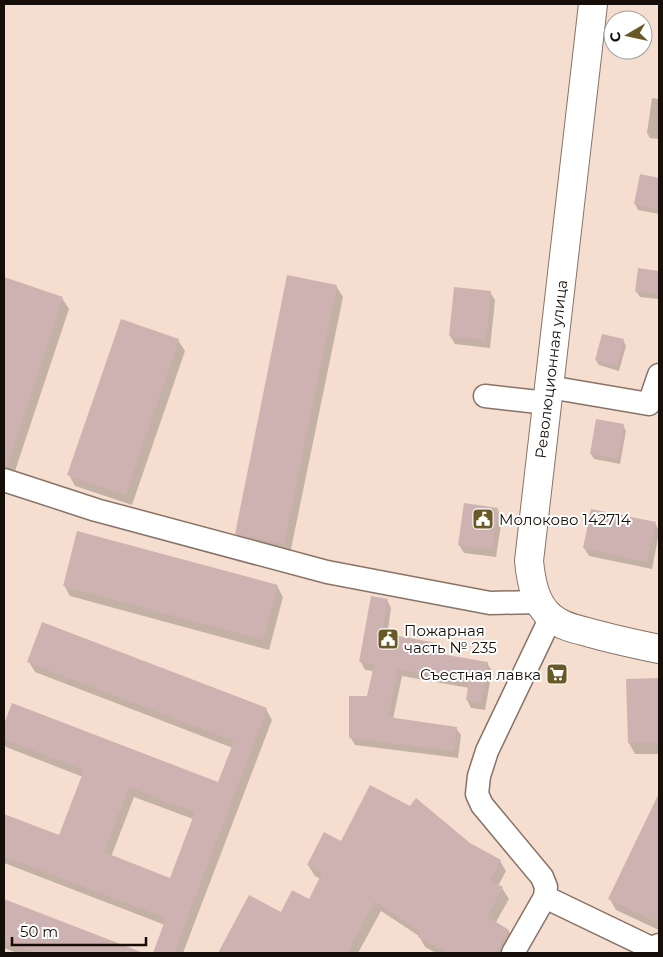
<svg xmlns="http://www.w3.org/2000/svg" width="663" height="957" font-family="Montserrat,sans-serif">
<rect width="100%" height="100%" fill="#f5decf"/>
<g fill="#0003" fill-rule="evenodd">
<path d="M652,98L659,99V139L650,138L647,133Z"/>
<path d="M641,176L659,179V214L638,210L635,204Z"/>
<path d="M639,270L659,272V299L640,297L636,291Z"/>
<path d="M4,278L62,298L69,309L14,474L4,471Z"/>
<path d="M336,286L343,297L290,554L242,544L236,533Z"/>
<path d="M455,288L490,292L495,300L490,348L455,344L450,336Z"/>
<path d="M178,340L185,351L132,505L75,486L69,475Z"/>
<path d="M623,340L626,346L619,371L599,365L596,360Z"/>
<path d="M623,425L626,431L620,464L594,459L591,454Z"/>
<path d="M498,510L502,518L496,557L464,553L459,545Z"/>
<path d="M655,523L659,531V533L652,569L589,556L584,548Z"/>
<path d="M64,585L277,586L283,597L269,650L70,596Z"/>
<path d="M387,600L391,608L387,636L441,645L446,653L445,656L487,663L492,671L485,710L471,708L467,700L469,688L402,676L393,719L456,728L461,735L458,758L355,745L351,738L368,698L373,671L365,670L361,662Z"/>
<path d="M29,662L266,709L272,720L183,953H154L165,925L4,863V815L60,837L83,777L6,747L4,743V727L13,704L219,784L233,748L35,672ZM134,797L193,819L170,879L111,857Z"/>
<path d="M627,680H659V754H635L629,743Z"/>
<path d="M657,800L659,801V930L616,910L610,899Z"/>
<path d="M341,842L469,844L500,861L506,871L498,886L502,888L509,899L496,922L508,930L514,941L508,953H436L425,947L419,936L381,911L358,953H220L249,897L281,913L310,901L321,879L315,876L308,865Z"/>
<path d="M4,901L141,953H17L4,948Z"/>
</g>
<g fill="#ceb2b1" fill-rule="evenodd">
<path d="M640,174L659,178V210L634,204Z"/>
<path d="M638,268L659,271V294L635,292Z"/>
<path d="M287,275L337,285L284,544L235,534Z"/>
<path d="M4,277L63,297L7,467H4Z"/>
<path d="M454,287L491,291L486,340L449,336Z"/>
<path d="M121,319L179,339L126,495L67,475Z"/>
<path d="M602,334L624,339L617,366L595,360Z"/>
<path d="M596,419L624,424L618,459L590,454Z"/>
<path d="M464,503L498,508L492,550L458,545Z"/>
<path d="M591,509L656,522L647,562L583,548Z"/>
<path d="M77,531L278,585L263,640L63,586Z"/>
<path d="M371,596L388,599L382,633L442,644L441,654L488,662L481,703L466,700L469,681L398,669L388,717L457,727L454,751L349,738V696H367L374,665L359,662Z"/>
<path d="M42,622L267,708L174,953H153L166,918L4,856V814L59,835L84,770L4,739V724L12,703L218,782L234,741L27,662ZM129,787L195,812L170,878L104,852Z"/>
<path d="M659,678V743H628L626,679Z"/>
<path d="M370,785L410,806L416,798L470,843L501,860L490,880L503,887L487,917L509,930L496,953H447L418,937L420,931L375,901L347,953H218L249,895L281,912L292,890L309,899L322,873L307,865L324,832L341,841Z"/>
<path d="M659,793V923L608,899Z"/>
<path d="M4,899L141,952V953H36L4,941Z"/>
</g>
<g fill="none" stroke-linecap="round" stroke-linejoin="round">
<g stroke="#887366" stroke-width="25">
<g id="minor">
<path d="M549,387L649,404L659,375"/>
<path d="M485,396L547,403"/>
<path d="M4,480L96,510L327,572L490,603L539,602"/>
<path d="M545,897L651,948L659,945"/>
<path d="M513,953L545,897L546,887L542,877L482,805L477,794L479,776L487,751L551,617"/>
</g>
</g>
<g stroke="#887366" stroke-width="30">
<path id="major" d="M593,4L529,561C531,581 535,604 551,617C561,626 575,629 587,632C611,639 635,644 659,649"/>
</g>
<use href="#minor" stroke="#fff" stroke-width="22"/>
<use href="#major" stroke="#fff" stroke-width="28"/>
</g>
<defs>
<g id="civic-square" transform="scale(1.125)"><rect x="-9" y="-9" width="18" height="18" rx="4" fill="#695926" stroke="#fff"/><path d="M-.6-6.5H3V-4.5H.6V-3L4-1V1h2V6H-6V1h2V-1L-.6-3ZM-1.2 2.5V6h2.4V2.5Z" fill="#fff"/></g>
<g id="supermarket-square" transform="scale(1.125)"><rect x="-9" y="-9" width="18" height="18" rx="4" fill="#695926" stroke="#fff"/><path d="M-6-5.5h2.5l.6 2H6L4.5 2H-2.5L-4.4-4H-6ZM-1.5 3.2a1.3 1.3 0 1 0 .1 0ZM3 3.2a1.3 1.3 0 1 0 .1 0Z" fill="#fff"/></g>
</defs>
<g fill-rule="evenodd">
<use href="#civic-square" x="483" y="519"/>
<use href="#civic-square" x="388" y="639"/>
<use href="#supermarket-square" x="557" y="674"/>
</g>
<g text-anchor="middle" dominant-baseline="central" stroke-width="4" stroke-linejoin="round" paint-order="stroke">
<g font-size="15" fill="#160e09" stroke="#fff">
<text transform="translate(551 369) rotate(-83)">Революционная улица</text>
</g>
<g font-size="15" fill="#160e09" stroke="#fff" text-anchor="start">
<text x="499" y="519">Молоково 142714</text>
<text x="404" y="630">Пожарная<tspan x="404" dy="17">часть № 235</tspan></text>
<text x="541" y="674" text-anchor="end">Съестная лавка</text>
</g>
</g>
<rect width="663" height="957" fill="none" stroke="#160e09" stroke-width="10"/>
<g transform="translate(628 35) rotate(261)"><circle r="24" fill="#ffffff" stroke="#a29f9d"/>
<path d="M0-4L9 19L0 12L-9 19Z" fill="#695926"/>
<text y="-8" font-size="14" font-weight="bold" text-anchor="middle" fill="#160e09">С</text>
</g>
<path d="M12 937v8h134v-8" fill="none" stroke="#160e09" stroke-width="2.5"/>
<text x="20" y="937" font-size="15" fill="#160e09" stroke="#ffffff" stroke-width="4" paint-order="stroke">50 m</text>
</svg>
